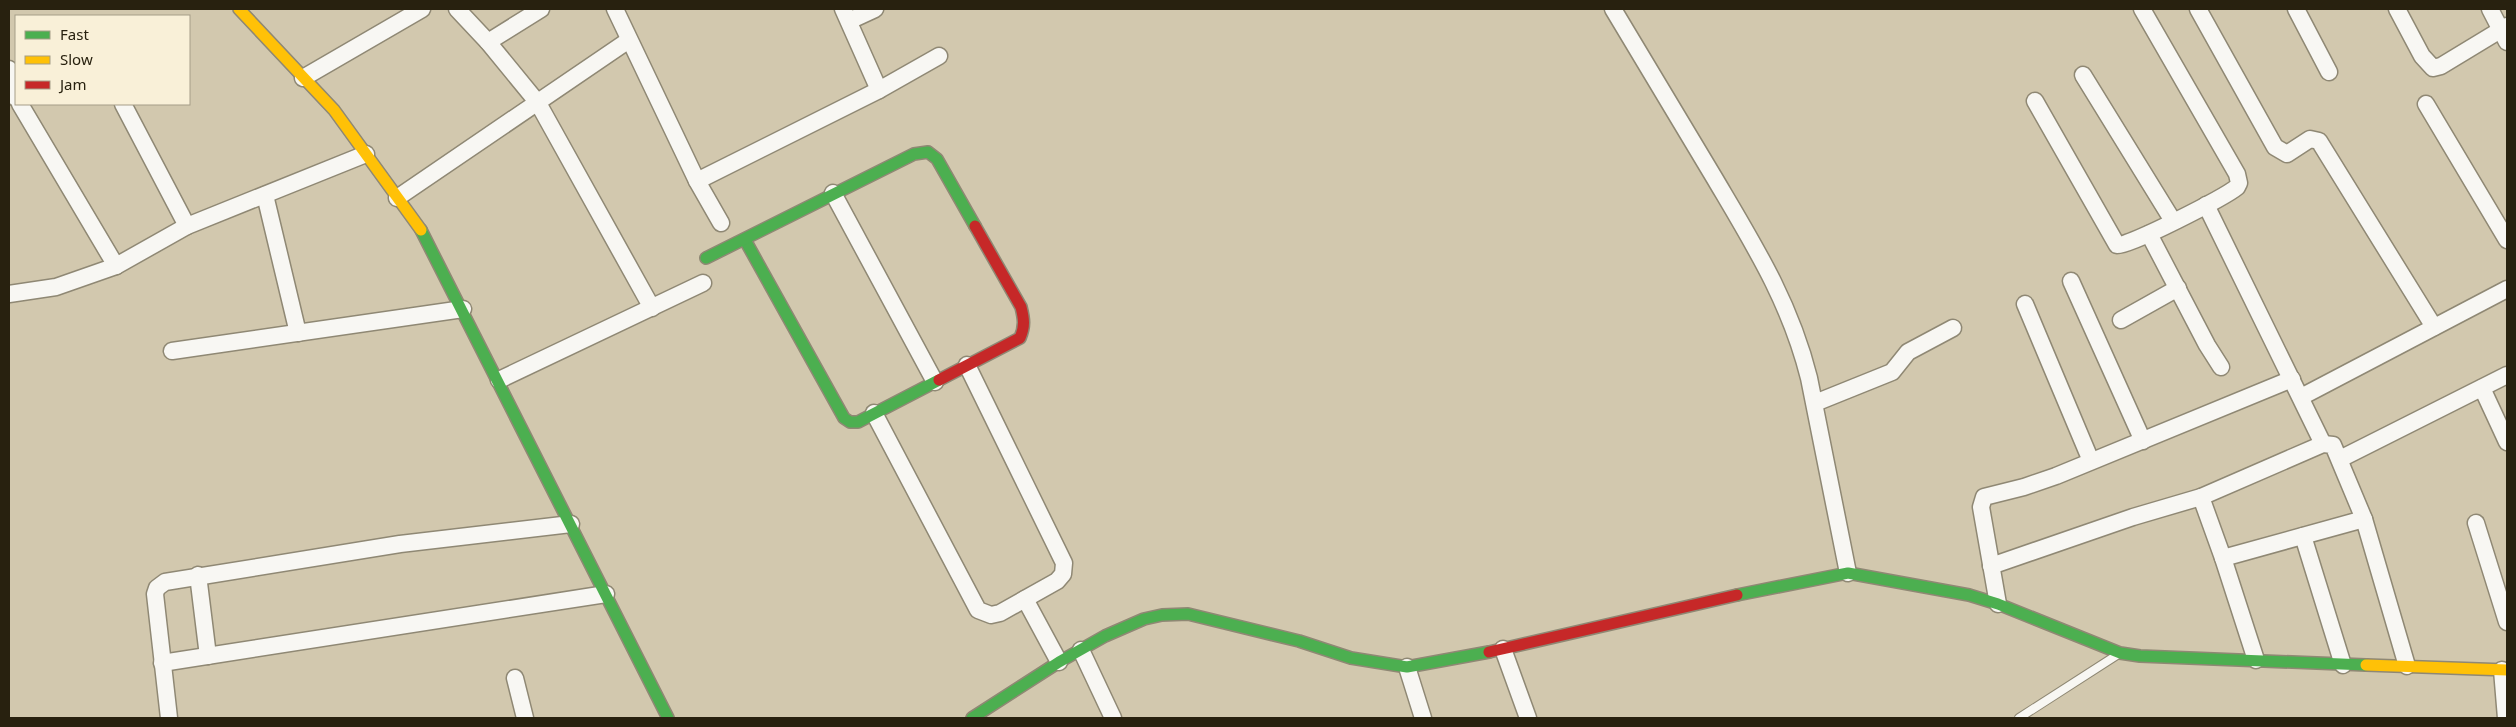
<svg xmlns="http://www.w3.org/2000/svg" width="2516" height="727" font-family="'Noto Sans',sans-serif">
<rect width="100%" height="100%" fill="#d2c8ae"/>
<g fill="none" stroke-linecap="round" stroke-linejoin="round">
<g stroke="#8f8874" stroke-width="10">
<path id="lane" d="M2019,718L2117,655"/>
</g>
<g stroke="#8f8874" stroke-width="19">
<g id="street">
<path d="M457,9L488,42L538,103L652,308"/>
<path d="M615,9L697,181L721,223"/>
<path d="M843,9L879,90"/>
<path d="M1613,9C1647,65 1681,122 1715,179C1754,245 1790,302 1809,378L1848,573"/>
<path d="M2198,9L2275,147L2287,154L2310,139L2319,141L2434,327"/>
<path d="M2296,9L2329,72"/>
<path d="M2397,9L2422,56L2433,68L2441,66L2507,26"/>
<path d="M2490,9L2507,42"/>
<path d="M849,21L875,9"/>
<path d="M488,42L541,9"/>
<path d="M9,69L12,91L16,98"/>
<path d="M2083,75L2173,221"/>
<path d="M303,78L422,9"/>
<path d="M2035,101L2117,245C2128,247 2225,197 2237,187L2239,183L2237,174L2142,9"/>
<path d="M20,104L116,266"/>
<path d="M123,104L187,226"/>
<path d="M2426,104L2507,240"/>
<path d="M697,181L879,90L939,56"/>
<path d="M833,193L935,382"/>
<path d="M265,195L298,333"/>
<path d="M397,198L629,40"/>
<path d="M2206,205L2323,444"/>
<path d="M2149,234L2207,345L2221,367"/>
<path d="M2071,281L2143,441"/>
<path d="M9,294L56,287L116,266L187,226L366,154"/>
<path d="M2025,304L2091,461"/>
<path d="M2121,320L2178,288"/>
<path d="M172,351L463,309"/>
<path d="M499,380L703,283"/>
<path d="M2482,388L2507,442"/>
<path d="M2301,397L2507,289"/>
<path d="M1815,403L1892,372L1908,352L1953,328"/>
<path d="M874,413L978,610L991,615L1000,613L1057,581L1063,574L1064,563L967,365"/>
<path d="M2340,459L2507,375"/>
<path d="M2201,497L2223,558L2256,660"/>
<path d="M2476,523L2507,622"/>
<path d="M2303,536L2343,665"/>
<path d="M2223,558L2364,519"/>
<path d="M1991,566L2133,517L2201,497L2323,444L2333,445L2364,519L2407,666"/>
<path d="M198,575L208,656"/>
<path d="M1025,599L1059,662"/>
<path d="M1998,604L1981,507L1984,497L2024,487L2056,476L2292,379"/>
<path d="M1503,649L1528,718"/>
<path d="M1081,650L1113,718"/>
<path d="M162,663L606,594"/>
<path d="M1407,667L1423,718"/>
<path d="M2502,670L2506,718"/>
<path d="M515,678L525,718"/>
<path d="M169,718L155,594L157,588L165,582L400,544L571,524"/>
</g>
</g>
<g stroke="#8f8874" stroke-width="14">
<g id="fast">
<path d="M421,230L668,718"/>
<path d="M745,240L844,418L850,422H858L939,380"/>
<path d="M706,258L914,154L928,152L937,159L975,226"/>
<path d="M1737,595L1848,573L1969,595L1998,604L2120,653L2140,656L2366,665"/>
<path d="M972,718L1059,662L1105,636L1144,619L1162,615L1188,614L1299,641L1351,658L1407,667L1489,652"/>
</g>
</g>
<g stroke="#8f8874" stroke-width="14">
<g id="slow">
<path d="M239,9L334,110L421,230"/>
<path d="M2366,665L2507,670"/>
</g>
</g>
<g stroke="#8f8874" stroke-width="14">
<g id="jam">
<path d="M939,380L1020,338C1025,326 1024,319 1021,307L975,226"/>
<path d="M1489,652L1737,595"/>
</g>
</g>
<use href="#lane" stroke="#f8f7f3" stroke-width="8"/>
<use href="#street" stroke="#f8f7f3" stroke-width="16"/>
<use href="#fast" stroke="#4caf50" stroke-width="11"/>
<use href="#slow" stroke="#ffc107" stroke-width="11"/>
<use href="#jam" stroke="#c62828" stroke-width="11"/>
</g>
<rect width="2516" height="727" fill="none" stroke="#28210f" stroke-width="20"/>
<rect x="15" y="15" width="175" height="90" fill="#f9f0d8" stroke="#a59d88"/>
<rect x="25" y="31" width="25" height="8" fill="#4caf50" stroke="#a59d88"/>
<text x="60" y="40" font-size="15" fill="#28210f">Fast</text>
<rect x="25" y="56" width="25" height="8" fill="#ffc107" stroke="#a59d88"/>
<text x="60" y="65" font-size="15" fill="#28210f">Slow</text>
<rect x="25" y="81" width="25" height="8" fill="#c62828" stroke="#a59d88"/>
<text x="60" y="90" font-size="15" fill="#28210f">Jam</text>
</svg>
